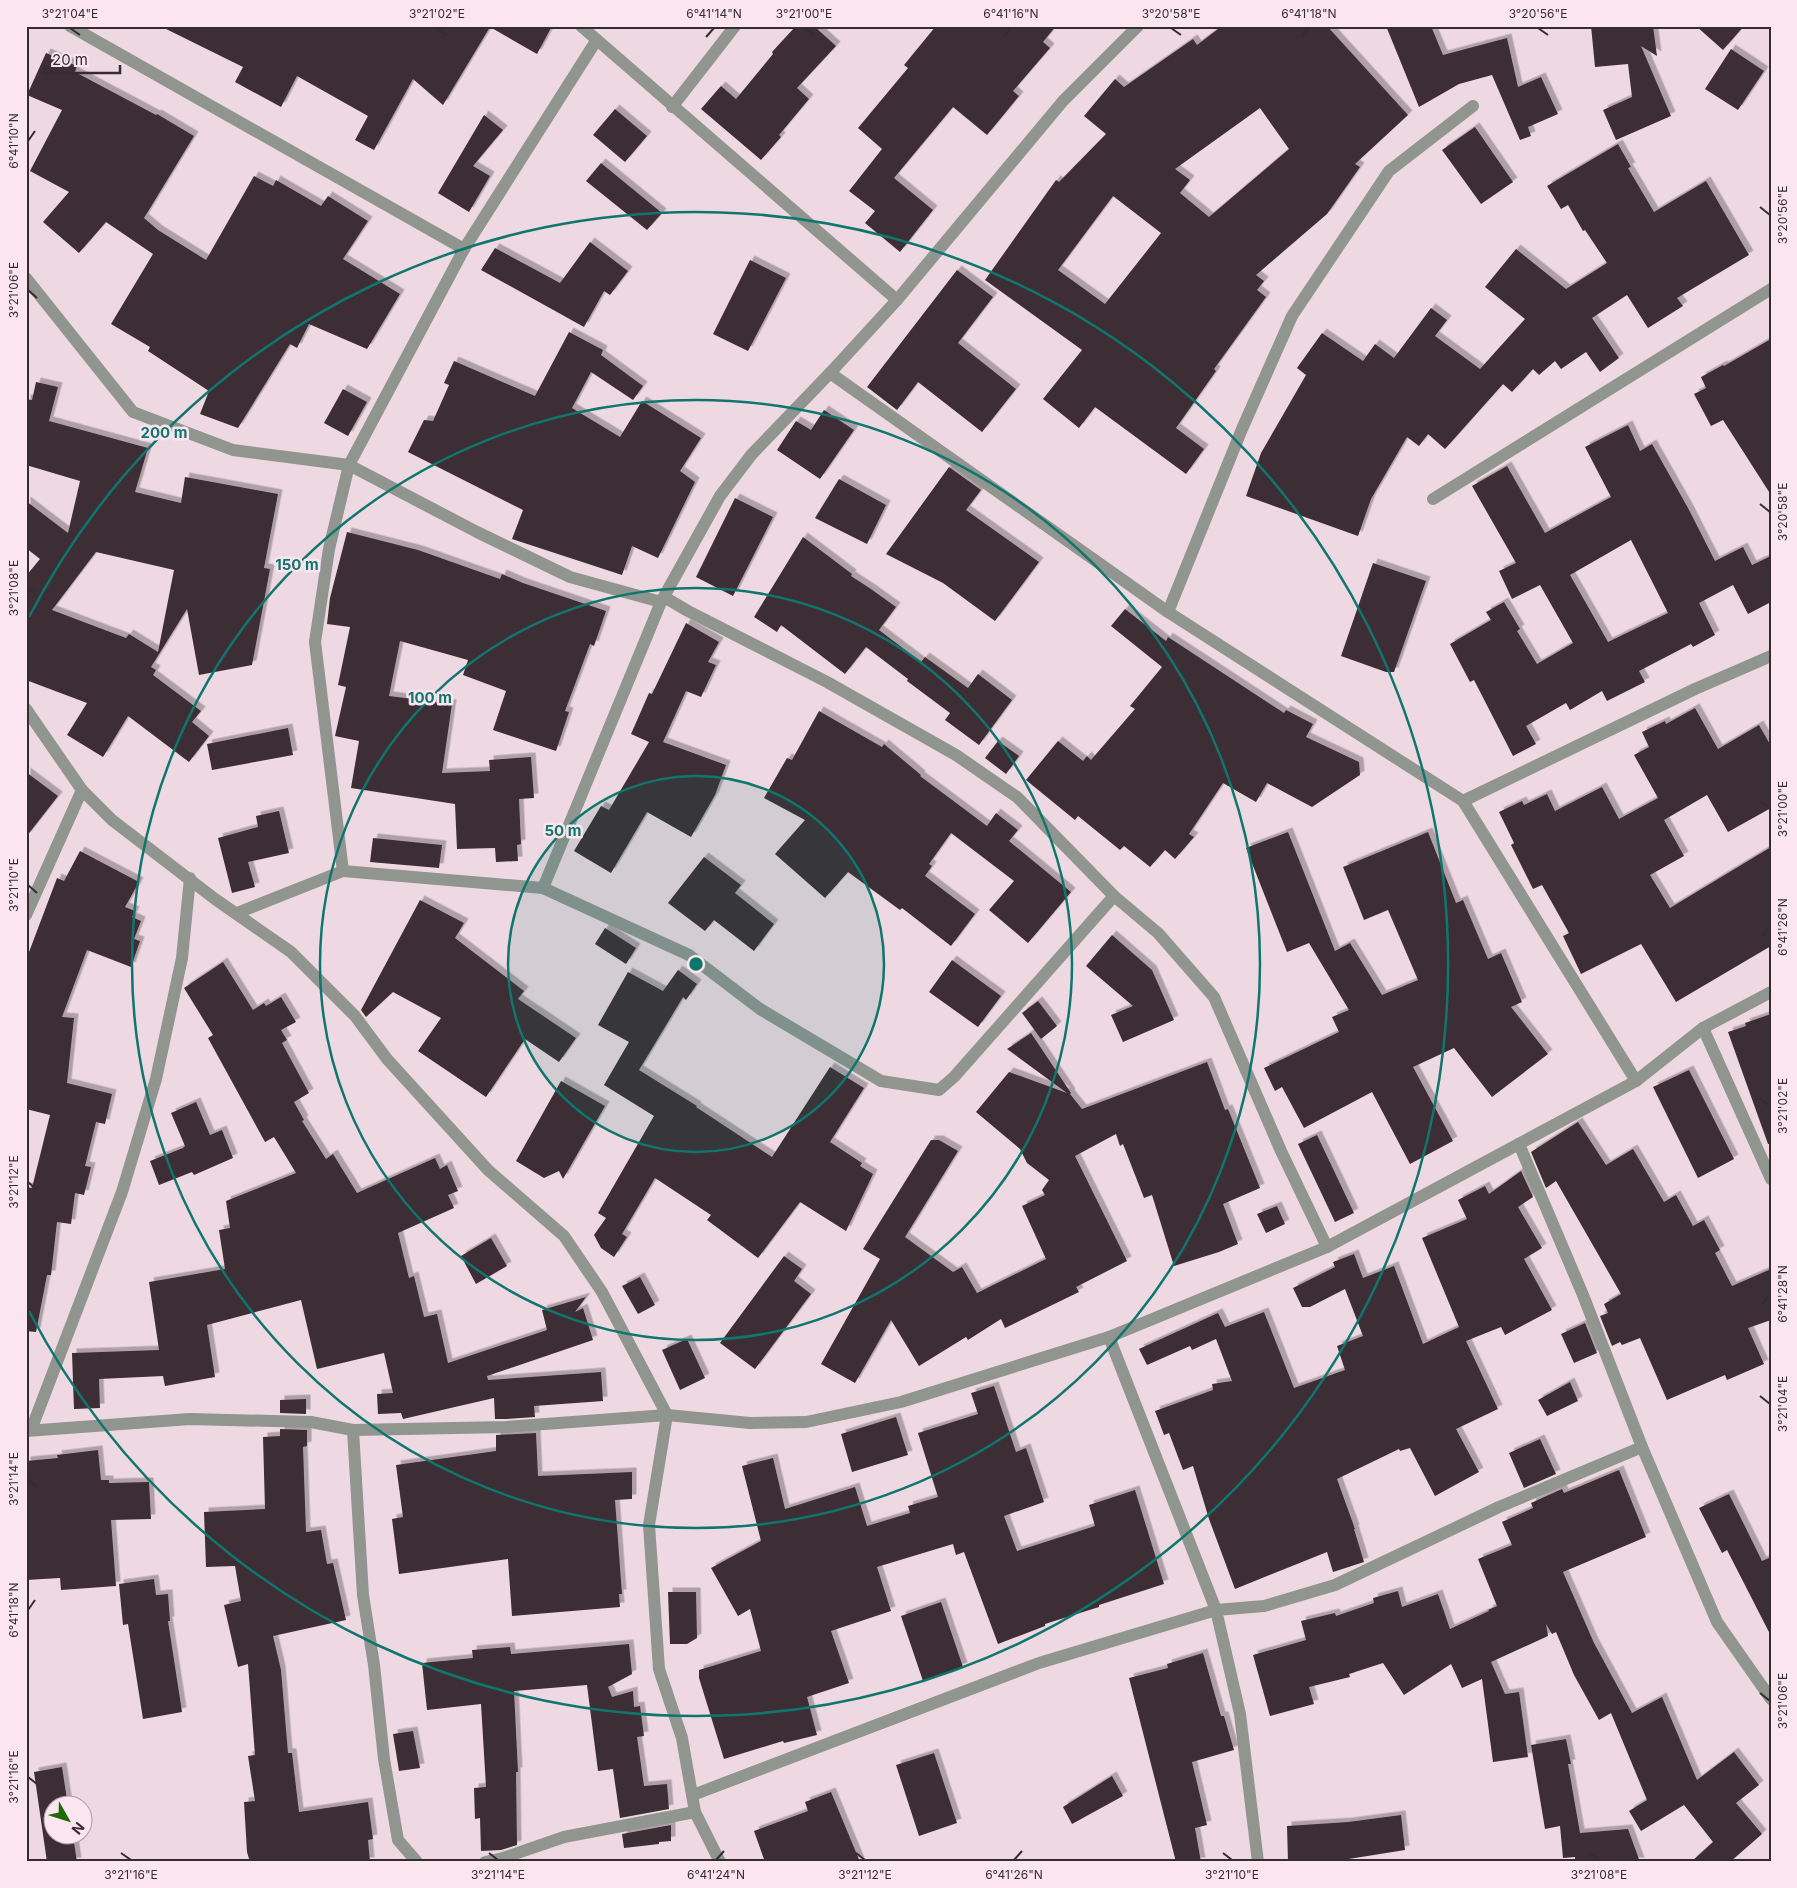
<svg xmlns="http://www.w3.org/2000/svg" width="1797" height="1888" font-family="Inter,sans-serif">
<defs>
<filter id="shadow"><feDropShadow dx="4.5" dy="-4.5" stdDeviation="0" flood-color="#0004"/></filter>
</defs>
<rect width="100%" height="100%" fill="#eed9e2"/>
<g fill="#3d2d34" fill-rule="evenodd" filter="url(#shadow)">
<path d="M160,26H552L537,54L490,27L443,105L413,79L374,150L355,140L368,116L297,76L281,107L235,82L243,67Z"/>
<path d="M796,26H814L836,46L797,88L809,99L779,135L781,137L761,160L701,109L721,86L736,99L773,54L772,52Z"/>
<path d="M936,26H1056L1043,42L1050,48L1013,91L1019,96L987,135L953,107L894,178L933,210L900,252L865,223L875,211L849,191L882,149L858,128L908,68L904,65Z"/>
<path d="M1222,26H1327L1408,115L1355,164L1360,167L1327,214L1256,275L1264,281L1257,290L1266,297L1214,369L1216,371L1176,428L1204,449L1186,474L1095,407L1079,428L1043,399L1082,350L985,280L1056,180L1059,182L1106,134L1084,116L1115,79L1124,87L1193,39L1197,45ZM1260,108L1289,149L1209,217L1180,193L1190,180L1175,169ZM1113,196L1161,233L1105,304L1058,270Z"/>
<path d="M1386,26H1431L1443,55L1507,38L1518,87L1541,77L1558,114L1528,127L1531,136L1520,140L1492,75L1459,84L1419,107Z"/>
<path d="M1591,26H1653L1657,56L1641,46L1671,116L1616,140L1603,110L1632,97L1628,64L1595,67Z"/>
<path d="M1696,26H1744L1723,50Z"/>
<path d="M1731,49L1764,71L1738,110L1705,89Z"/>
<path d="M46,53L77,66L75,72L156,115L157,114L194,136L144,218L158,230L206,260L254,176L273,186L276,180L321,206L328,196L368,221L343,259L400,294L367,349L309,324L297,348L290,344L238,428L200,414L209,391L148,351L150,347L111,324L153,254L106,222L79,253L43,222L69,192L30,171L62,110L27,95Z"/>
<path d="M615,109L647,136L625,162L593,135Z"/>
<path d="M484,115L503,130L473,166L490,176L469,212L438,193Z"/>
<path d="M1475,127L1513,182L1481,204L1442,150Z"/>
<path d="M1618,144L1631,167L1628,168L1654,212L1706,181L1749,255L1677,298L1683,306L1648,328L1627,295L1592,318L1619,358L1600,372L1586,352L1561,369L1555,361L1539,375L1533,369L1512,392L1503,384L1445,449L1428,434L1419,446L1407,437L1371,499L1358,536L1246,496L1261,453L1306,375L1297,368L1322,333L1363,361L1375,344L1394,358L1431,308L1447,320L1435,336L1480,369L1525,319L1485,287L1516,249L1566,289L1607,263L1585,230L1583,231L1568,205L1561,209L1547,186Z"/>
<path d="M601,163L662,213L647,230L586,181Z"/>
<path d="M590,242L628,271L610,295L604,291L584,327L481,270L495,248L560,283Z"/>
<path d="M750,260L786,278L748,351L713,334Z"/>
<path d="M957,270L993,297L958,343L1016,389L982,432L918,382L897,410L867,387Z"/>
<path d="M569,332L603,350L601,355L643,386L633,400L591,372L572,408L620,437L642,401L701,438L680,471L695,482L658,558L632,546L622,575L512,539L523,510L408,452L424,420L433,421L449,385L444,383L454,361L535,396Z"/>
<path d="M1771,339V495L1723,420L1711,426L1694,394L1706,388L1701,377L1723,365L1724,366Z"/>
<path d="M36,382L58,387L49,421L148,448L135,492L181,503L185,477L278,494L264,568L270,569L252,665L199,675L187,609L151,667L156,670L153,675L201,711L192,722L209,736L189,762L128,716L103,757L67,735L87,703L26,680V576L40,559L26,548V501L68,533L80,481L26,465V399L32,400ZM96,552L174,570L158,652L129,634L126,638L52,610Z"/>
<path d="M343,389L367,402L348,436L324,423Z"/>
<path d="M824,410L854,430L820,479L777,450L796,421L811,430Z"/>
<path d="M1628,425L1640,451L1652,444L1688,508L1715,561L1743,547L1752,565L1771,556V602L1748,614L1733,585L1699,603L1715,635L1693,647L1691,644L1639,671L1645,682L1607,701L1602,691L1570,710L1566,703L1526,726L1536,744L1513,756L1474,680L1470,682L1450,644L1491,620L1486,612L1504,602L1520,629L1517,631L1537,664L1573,643L1540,585L1512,599L1499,571L1516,563L1472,486L1507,466L1545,533L1611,497L1585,447ZM1631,540L1668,613L1608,642L1570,575Z"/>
<path d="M949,467L981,490L966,510L1039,562L995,621L943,583L886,554Z"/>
<path d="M839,479L886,505L867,544L815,518Z"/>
<path d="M735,498L773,517L733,596L696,577Z"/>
<path d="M347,532L418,550L500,579L502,574L523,583L606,611L594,646L590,644L565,711L569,712L556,751L493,730L506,691L463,675L468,660L400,641L389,696L452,704L442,773L490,771L489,760L531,757L534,798L519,799L521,844L517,845L518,861L496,862L495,848L457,849L455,804L351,788L359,741L335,736L346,687L338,685L350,627L327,624L330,598Z"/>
<path d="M803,537L852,574L851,576L871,589L896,607L879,630L921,662L925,657L968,688L978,674L1012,700L979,745L945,720L950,713L907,681L908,679L866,647L845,674L781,625L777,632L754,617Z"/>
<path d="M1373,563L1426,581L1394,672H1386L1341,656Z"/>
<path d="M1125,609L1166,641L1168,637L1284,713L1286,710L1313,724L1306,737L1359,762L1360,775L1312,807L1267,783L1256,802L1223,783L1189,834L1194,837L1175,859L1165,850L1150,867L1124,846L1120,850L1078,816L1075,820L1026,780L1058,741L1083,761L1087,756L1091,760L1135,709L1130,706L1162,667L1111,626Z"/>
<path d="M686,623L719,642L708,662L716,665L701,697L686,691L663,742L726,765L715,795L691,837L647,812L611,873L574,851L601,806L609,810L649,742L631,734L649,693L652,694Z"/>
<path d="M1695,708L1718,749L1759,725L1771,746V808L1728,832L1707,795L1664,820L1684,856L1650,875L1670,908L1771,847V946L1676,1002L1641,944L1581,974L1563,936L1569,933L1542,885L1533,889L1511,845L1514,843L1499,812L1522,801L1524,805L1547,794L1555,811L1602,787L1619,819L1658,798L1634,755L1649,747L1642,732L1665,721L1666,724Z"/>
<path d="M819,711L882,747L884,744L921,775L920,776L987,826L996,813L1018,830L1009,841L1071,892L1028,943L989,910L1014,881L951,833L929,864L932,866L925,876L975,914L951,946L902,908L900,910L848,872L825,898L775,854L805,820L764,798L787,758L792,760Z"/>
<path d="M288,728L293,755L212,770L207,744Z"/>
<path d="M998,741L1019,756L1006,774L985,758Z"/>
<path d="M26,772L58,796L26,837Z"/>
<path d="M279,811L289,853L248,862L255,887L232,893L218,838L258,827L256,816Z"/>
<path d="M1288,832L1335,951L1350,943L1382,995L1418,980L1388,910L1364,920L1343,867L1428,832L1456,903L1463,900L1488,959L1501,953L1522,1002L1511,1007L1548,1054L1492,1097L1454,1048L1413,1067L1453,1141L1410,1164L1372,1092L1304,1128L1282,1087L1275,1091L1264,1068L1339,1032L1332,1017L1349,1010L1309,943L1287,952L1246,848Z"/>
<path d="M373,838L442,845L439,868L370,862Z"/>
<path d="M80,851L139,882L125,907L135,911L132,917L141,921L134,939L140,941L131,967L87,950L62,1017L74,1018L67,1083L112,1094L105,1124L96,1122L85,1166L91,1167L84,1195L75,1193L71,1224L57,1222L51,1275H47L36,1332L26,1331V1187L32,1188L50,1115L26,1109V960L57,878L64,881Z"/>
<path d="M704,857L741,885L735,893L774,924L754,951L714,920L705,931L668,903Z"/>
<path d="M420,900L464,923L455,938L524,991L518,999L576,1038L559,1062L525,1039L486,1097L418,1051L441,1018L393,992L366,1017L361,1010Z"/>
<path d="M605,928L636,948L626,964L595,944Z"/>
<path d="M1112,935L1152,970L1174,1020L1123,1042L1111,1015L1133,1006L1086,966Z"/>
<path d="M952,960L1001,996L978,1027L929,992Z"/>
<path d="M223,962L253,1010L264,1003L266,1006L281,997L296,1022L281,1030L287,1040L282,1043L309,1093L294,1102L304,1120L302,1121L326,1159L333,1154L357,1193L435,1158L440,1169L447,1165L458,1191L448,1195L454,1208L398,1233L409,1278L414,1276L424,1317L437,1314L448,1363L547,1330L542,1310L586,1297L575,1312L583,1308L593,1340L487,1376L488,1380L601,1372L603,1401L534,1406L535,1417L506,1419H495L494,1398L403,1419L401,1413L378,1414L377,1394L393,1393L384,1353L317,1369L301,1300L207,1325L215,1377L165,1386L163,1376L99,1379L100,1408L74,1409L72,1353L159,1350L149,1282L225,1269L219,1230L230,1228L226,1201L296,1173L274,1137L265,1142L208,1038L213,1035L184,988Z"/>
<path d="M678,970L697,984L686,1000L683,997L639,1070L697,1106L696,1107L772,1157L830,1067L864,1088L830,1142L862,1163L860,1166L873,1174L846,1231L800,1202L758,1258L707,1220L711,1215L655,1178L622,1234L627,1237L614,1257L601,1248L594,1235L606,1218L598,1213L654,1116L604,1085L629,1042L598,1025L628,972L663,991Z"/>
<path d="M1038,1001L1057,1026L1041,1039L1022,1013Z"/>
<path d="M1771,1014V1144H1768L1728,1032L1746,1026L1745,1023Z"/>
<path d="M1031,1033L1071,1093L1070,1094L1082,1109L1207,1062L1225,1110L1228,1109L1260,1188L1223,1204L1238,1244L1219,1252L1174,1266L1152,1195L1144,1198L1123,1144L1120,1146L1116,1134L1075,1156L1127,1261L1076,1287L1079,1292L1005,1328L1001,1319L968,1340L966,1337L919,1366L891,1320L855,1383L821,1364L880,1259L863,1249L931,1140H939L958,1151L905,1237L953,1272L962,1267L977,1293L1046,1259L1022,1206L1045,1195L1042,1190L1049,1180L1027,1163L1020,1149L976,1112L1009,1072L1067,1093L1007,1049Z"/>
<path d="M1689,1070L1734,1159L1698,1178L1653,1087Z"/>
<path d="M561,1081L605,1106L563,1179L559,1171L544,1178L516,1161Z"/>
<path d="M196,1102L210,1135L222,1130L233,1158L194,1175L192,1172L159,1185L150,1161L183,1148L185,1146L171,1113Z"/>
<path d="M1578,1122L1606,1165L1633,1149L1664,1202L1676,1195L1693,1226L1704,1220L1720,1250L1715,1253L1732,1286L1771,1269V1320L1748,1328L1764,1364L1727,1380L1725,1375L1667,1400L1640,1338L1622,1345L1620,1342L1612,1346L1600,1316L1608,1313L1604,1304L1621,1294L1556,1181L1546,1188L1531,1152Z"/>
<path d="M1317,1135L1354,1213L1335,1222L1298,1144Z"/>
<path d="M1521,1171L1533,1197L1518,1207L1542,1248L1524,1259L1552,1310L1505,1335L1501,1327L1466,1341L1498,1409L1456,1429L1479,1472L1435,1496L1410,1448L1400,1451L1399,1449L1337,1479L1355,1529H1354L1364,1562L1333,1572L1327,1552L1235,1589L1209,1519L1193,1466L1183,1470L1169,1433L1164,1435L1155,1411L1213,1390L1212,1384L1232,1381L1216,1339L1192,1350L1190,1346L1147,1365L1139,1349L1218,1313L1225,1327L1264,1312L1294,1388L1345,1370L1337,1346L1363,1336L1345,1289L1310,1307H1302L1293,1288L1335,1267L1333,1262L1354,1254L1363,1278L1394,1266L1423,1344L1459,1327L1422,1238L1467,1219L1458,1200L1485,1186L1489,1194Z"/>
<path d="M1277,1206L1285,1224L1266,1233L1257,1214Z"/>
<path d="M491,1238L507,1266L476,1284L461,1256Z"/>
<path d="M784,1256L802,1269L794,1281L811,1294L755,1369L720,1343Z"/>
<path d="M640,1277L655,1305L638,1314L622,1286Z"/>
<path d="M1585,1323L1597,1353L1574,1363L1561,1334Z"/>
<path d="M687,1339L705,1378L680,1390L662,1350Z"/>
<path d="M1570,1382L1578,1401L1547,1416L1538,1400Z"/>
<path d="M994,1386L1016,1452L1026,1448L1044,1502L1004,1516L1017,1551L1095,1526L1089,1505L1135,1490L1164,1584L1099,1605V1607L1045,1624V1626L998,1644L964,1552L956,1555L953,1544L877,1567L891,1611L831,1631L849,1683L807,1697L817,1735L784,1743L783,1741L724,1759L699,1678V1670L761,1651L750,1609L738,1616L711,1568L761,1541L742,1466L773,1458L785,1509L855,1487L867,1526L910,1513L908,1506L938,1497L918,1433L978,1414L971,1393Z"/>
<path d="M306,1399V1414L280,1413V1400Z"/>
<path d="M896,1417L908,1455L852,1472L841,1434Z"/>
<path d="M280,1429L307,1430V1446L303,1447L306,1532L321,1530L327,1564L333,1563L346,1620L273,1636L281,1670L288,1753H292L299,1812L368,1802L373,1839L368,1840L370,1862H250L247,1852L244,1802L255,1801L248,1756L255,1755L248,1664L238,1667L224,1605L241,1601L235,1566L206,1567L204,1512L265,1509L263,1437L280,1436Z"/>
<path d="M536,1433L538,1476L632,1472V1499L615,1500L622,1594H619L620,1607L512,1616L508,1559L399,1574L392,1519L403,1517L396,1465L496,1451V1435Z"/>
<path d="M1540,1439L1556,1474L1524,1488L1509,1453Z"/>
<path d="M98,1450L101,1480H109V1483L149,1482L151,1519L111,1520L116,1586L61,1590L60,1578L26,1580V1461L58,1458L57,1455Z"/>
<path d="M1619,1470L1646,1537L1563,1572L1594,1643L1632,1713L1662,1697L1697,1780L1734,1752L1759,1785L1736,1803L1762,1834L1730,1862H1691L1713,1842L1684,1805L1641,1831L1629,1811L1647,1800L1611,1713L1599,1720L1574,1675L1556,1632L1552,1634L1546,1624L1548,1636L1491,1662L1505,1694L1519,1692L1528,1757L1493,1762L1482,1679L1462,1688L1451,1664L1404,1695L1383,1663L1349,1674L1350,1677L1309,1687L1314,1704L1270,1716L1253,1655L1306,1640L1301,1621L1335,1613L1336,1616L1374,1603L1373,1598L1398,1591L1402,1607L1438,1594L1450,1629L1489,1611L1488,1610L1497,1606L1478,1559L1512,1545L1502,1522L1533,1508L1531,1503L1562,1489L1564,1493Z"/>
<path d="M1729,1494L1762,1561L1771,1557V1636L1727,1550L1722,1553L1699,1508Z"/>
<path d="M154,1579L156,1595L168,1594L170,1621H168L182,1712L143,1719L128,1624L123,1625L119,1584Z"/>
<path d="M668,1592H696L697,1638L687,1644H670Z"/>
<path d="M941,1602L963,1667L923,1681L901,1616Z"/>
<path d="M629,1644L632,1674L608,1687L612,1697L633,1691L634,1707L640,1706L644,1736L637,1737L644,1786L667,1784L669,1809L620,1818L613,1769L598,1771L587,1685L514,1691L518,1772H516L517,1845L501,1850L481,1851L480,1818L475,1819L474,1788L486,1787L481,1704L427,1710L422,1663L473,1658L472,1650L510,1647L511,1654Z"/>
<path d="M1203,1653L1221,1716H1224L1234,1750L1192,1762L1207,1825L1195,1828L1201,1862H1176L1129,1678L1168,1668L1167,1664Z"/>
<path d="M413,1731L420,1768L399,1771L393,1734Z"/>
<path d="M1566,1739L1571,1764H1568L1580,1833L1628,1829L1640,1862H1575V1857L1563,1858L1560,1826L1545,1829L1531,1745Z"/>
<path d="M934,1753L957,1823L919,1836L896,1765Z"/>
<path d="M62,1767L68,1806H52V1836H73L77,1862H47L34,1772Z"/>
<path d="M1112,1776L1123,1796L1072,1824L1063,1807Z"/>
<path d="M831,1792L860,1862H765L754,1831L808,1811L805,1802Z"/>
<path d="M1401,1815L1405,1850L1336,1861L1288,1862L1287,1826L1348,1822Z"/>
<path d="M671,1825V1841L659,1842V1844L624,1848L622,1834Z"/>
</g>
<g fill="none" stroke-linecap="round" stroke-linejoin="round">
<g stroke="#90958f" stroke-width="12">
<path d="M70,26L464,249"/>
<path d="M581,26L897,300"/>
<path d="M672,107L735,26"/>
<path d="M26,278L133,412L233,450L349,465L477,532L570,577L661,602"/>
<path d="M830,373L1168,612L1463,801L1636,1081"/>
<path d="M1433,499L1771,289"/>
<path d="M664,597L688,611L827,682L956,755L1017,797L1114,896L1158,933L1214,997L1281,1151L1327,1247"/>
<path d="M1168,612L1242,429L1292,316L1389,171L1473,106"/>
<path d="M26,709L82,790L112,820L215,899L291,952L355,1016L387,1059L488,1170L564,1236L602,1292L667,1415L649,1525L659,1669L682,1738L695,1812L720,1862"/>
<path d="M1463,801L1695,689L1771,656"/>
<path d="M343,871L315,642L329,549L349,465L464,249L596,41"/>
<path d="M543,888L661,602L720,496L752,454L830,373L897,300L1063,101L1138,26"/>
<path d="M237,913L343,871L543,888L689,955L760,1009L881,1081L939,1090L954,1077L1114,896"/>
<path d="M26,915L82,790"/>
<path d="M1703,1028L1771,1179"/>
<path d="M1519,1144L1583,1295L1642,1447L1717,1622L1771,1699"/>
<path d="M1109,1337L1216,1610L1240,1714L1258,1862"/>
<path d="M31,1430L122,1192L156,1079L182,958L190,878"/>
<path d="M353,1430L363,1595L374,1665L384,1759L398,1840L417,1862"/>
<path d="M26,1431L190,1419L311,1422L353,1430L506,1427L667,1415L750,1423L806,1422L901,1402L1109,1337L1327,1247L1636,1081L1703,1028L1771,992"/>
<path d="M693,1795L1039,1663L1216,1610L1264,1606L1335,1585L1499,1507L1642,1447"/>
<path d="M485,1862L503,1858L564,1837L695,1812"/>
</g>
</g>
<path fill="none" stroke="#342c2f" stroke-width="2" d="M70,28L80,35M437,28L447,35M804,28L814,35M1171,28L1181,35M1538,28L1548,35M706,37L714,28M1004,37L1011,28M1301,37L1309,28M28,141L35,131M1760,207L1770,215M28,290L37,298M1760,504L1770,512M28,588L37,595M1760,801L1770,809M28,885L37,893M1762,937L1770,927M1760,1099L1770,1106M28,1182L37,1190M1762,1304L1770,1294M1760,1396L1770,1404M28,1479L37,1487M28,1610L35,1600M1760,1693L1770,1701M28,1777L37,1784M121,1853L131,1860M489,1853L498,1860M856,1853L865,1860M1223,1853L1232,1860M1590,1853L1599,1860M716,1860L724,1851M1014,1860L1022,1851"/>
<circle cx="696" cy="964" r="188" fill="#0f766e" fill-opacity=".12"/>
<g fill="none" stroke="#0f766e" stroke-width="2.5">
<circle cx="696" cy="964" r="188"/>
<circle cx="696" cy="964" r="376"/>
<circle cx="696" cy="964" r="564"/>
<path d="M29 617A752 752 0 1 1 29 1311"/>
</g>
<circle cx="696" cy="964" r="8" fill="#0f766e" stroke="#fbe6ef" stroke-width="2.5"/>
<g font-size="15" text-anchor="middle" font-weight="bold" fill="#0f766e" stroke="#fbe6ef" stroke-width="5" stroke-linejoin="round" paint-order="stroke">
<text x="164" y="438">200 m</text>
<text x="297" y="570">150 m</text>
<text x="430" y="703">100 m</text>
<text x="563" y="836">50 m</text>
</g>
<rect width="1797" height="1888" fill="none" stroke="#fbe6ef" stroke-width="55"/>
<g transform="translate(68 1820) rotate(129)"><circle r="24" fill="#fbe6ef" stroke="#ab9ca2"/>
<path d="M0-4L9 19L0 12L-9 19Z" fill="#1f6906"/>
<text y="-8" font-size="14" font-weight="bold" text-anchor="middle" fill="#342c2f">N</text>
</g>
<path d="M45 65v8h75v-8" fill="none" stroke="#342c2f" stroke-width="2.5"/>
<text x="52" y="65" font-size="15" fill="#342c2f" stroke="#fbe6ef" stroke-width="4" paint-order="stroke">20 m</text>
<rect x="28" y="28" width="1742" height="1832" fill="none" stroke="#342c2f" stroke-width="2"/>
<g font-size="12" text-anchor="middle" fill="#342c2f">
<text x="70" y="18">3°21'04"E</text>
<text x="437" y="18">3°21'02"E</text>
<text x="714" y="18">6°41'14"N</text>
<text x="804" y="18">3°21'00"E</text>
<text x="1011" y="18">6°41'16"N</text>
<text x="1171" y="18">3°20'58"E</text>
<text x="1309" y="18">6°41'18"N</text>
<text x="1538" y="18">3°20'56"E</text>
<text transform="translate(14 141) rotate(-90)" y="4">6°41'10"N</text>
<text transform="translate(1783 215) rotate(-90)" y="4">3°20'56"E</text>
<text transform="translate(14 290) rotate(-90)" y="4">3°21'06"E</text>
<text transform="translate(1783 512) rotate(-90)" y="4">3°20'58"E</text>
<text transform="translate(14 588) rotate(-90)" y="4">3°21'08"E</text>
<text transform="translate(1783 809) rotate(-90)" y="4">3°21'00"E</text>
<text transform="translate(14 885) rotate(-90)" y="4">3°21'10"E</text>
<text transform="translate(1783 927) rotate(-90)" y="4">6°41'26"N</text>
<text transform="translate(1783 1106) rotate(-90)" y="4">3°21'02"E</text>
<text transform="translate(14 1182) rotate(-90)" y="4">3°21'12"E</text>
<text transform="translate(1783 1294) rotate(-90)" y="4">6°41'28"N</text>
<text transform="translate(1783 1404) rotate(-90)" y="4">3°21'04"E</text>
<text transform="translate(14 1479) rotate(-90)" y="4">3°21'14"E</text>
<text transform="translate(14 1610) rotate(-90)" y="4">6°41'18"N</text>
<text transform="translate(1783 1701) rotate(-90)" y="4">3°21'06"E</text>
<text transform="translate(14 1777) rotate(-90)" y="4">3°21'16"E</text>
<text x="131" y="1879">3°21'16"E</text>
<text x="498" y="1879">3°21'14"E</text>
<text x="716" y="1879">6°41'24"N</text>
<text x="865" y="1879">3°21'12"E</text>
<text x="1014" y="1879">6°41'26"N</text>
<text x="1232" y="1879">3°21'10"E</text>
<text x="1599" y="1879">3°21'08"E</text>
</g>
</svg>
